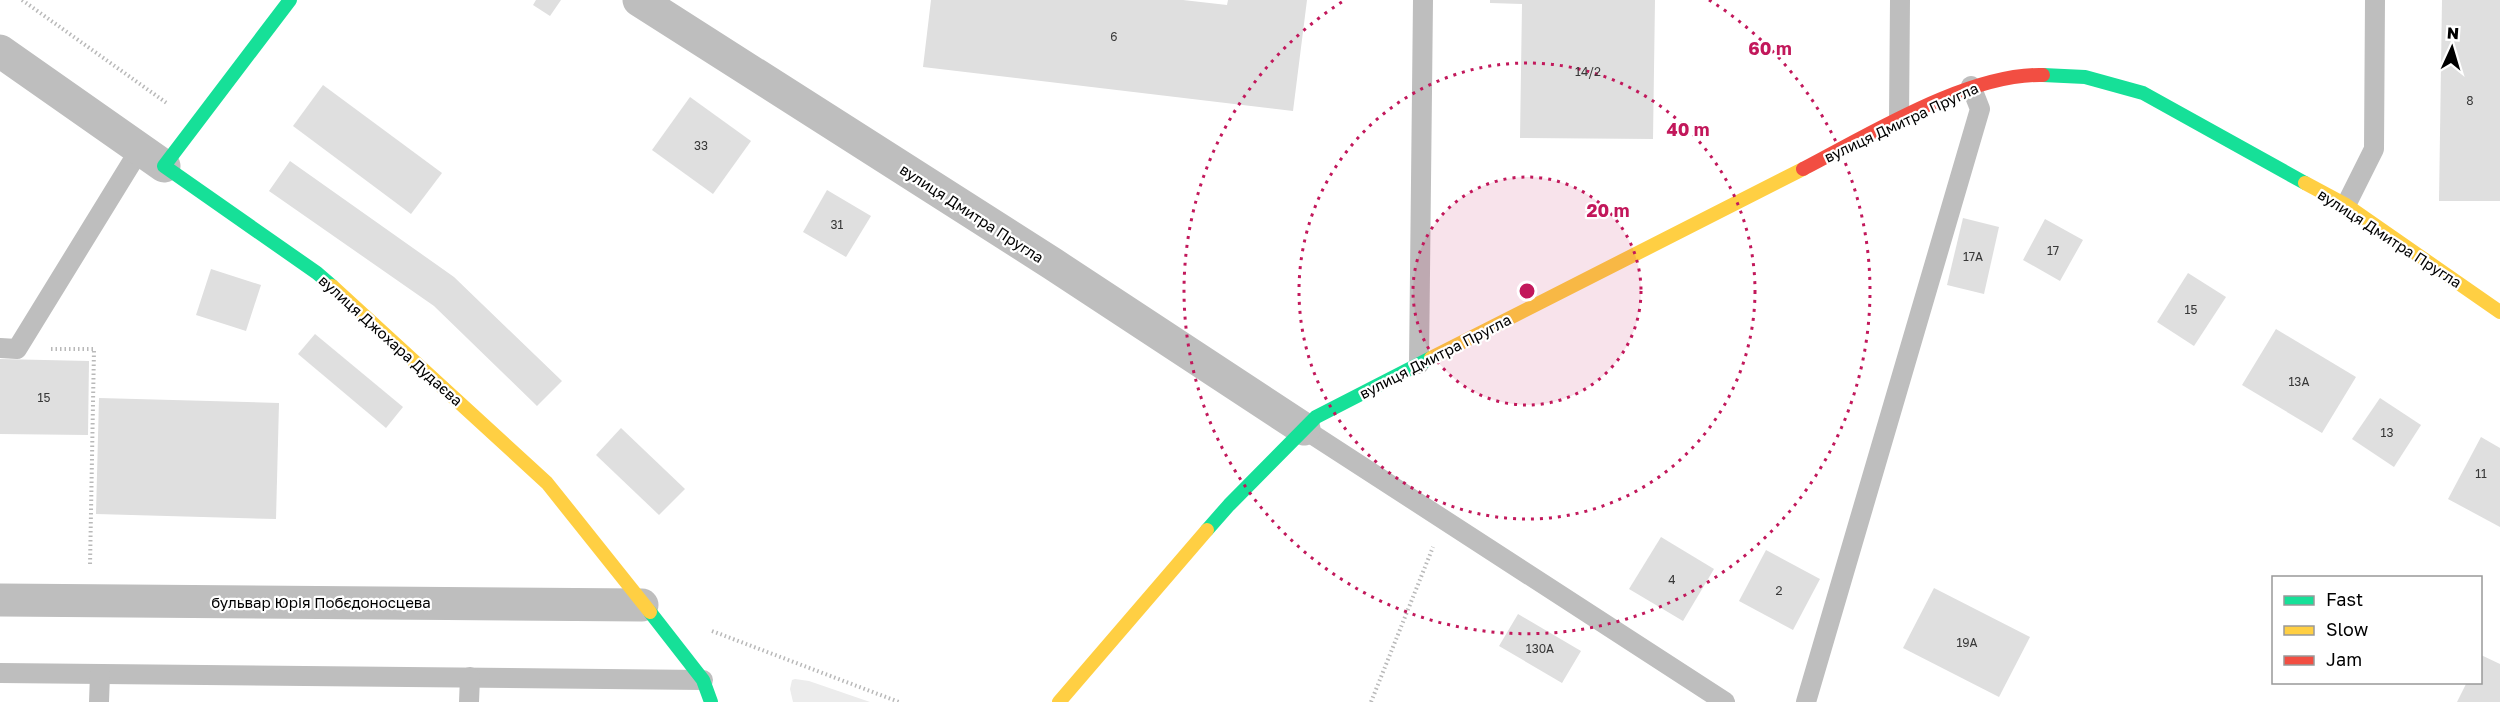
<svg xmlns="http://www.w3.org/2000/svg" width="2500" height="702" font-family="'Golos Text',sans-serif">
<rect width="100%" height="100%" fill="#fff"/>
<path fill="#ececec" d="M795,679L809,681L870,702H793L790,689L792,680Z"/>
<g fill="#dfdfdf">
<path d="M536,0H561L550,16L533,5Z"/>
<path d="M931,0H1183L1227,5L1228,0H1307L1293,111L923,67Z"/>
<path d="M1490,0H1655L1653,139L1520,138L1522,4L1490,3Z"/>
<path d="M2442,0H2500V201H2439Z"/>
<path d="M323,85L442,173L411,214L293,126Z"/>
<path d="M690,97L751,141L713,194L652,150Z"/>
<path d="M290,161L454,277L562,381L537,406L434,306L269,191Z"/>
<path d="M827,190L871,216L846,257L803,232Z"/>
<path d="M1963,218L1999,227L1984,294L1947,285Z"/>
<path d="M2045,219L2083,240L2060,281L2023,260Z"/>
<path d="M211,269L261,285L246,331L196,315Z"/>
<path d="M2188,273L2226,297L2194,346L2157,322Z"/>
<path d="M2276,329L2356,377L2322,433L2242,385Z"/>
<path d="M315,334L403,407L386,428L298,354Z"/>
<path d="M0,359L89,361L88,435L0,434Z"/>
<path d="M99,398L279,403L276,519L96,514Z"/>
<path d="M2380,398L2421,425L2394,467L2352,439Z"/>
<path d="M621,428L685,489L659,515L596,455Z"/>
<path d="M2481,437L2500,448V527L2448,499Z"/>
<path d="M1661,537L1714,569L1683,621L1629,589Z"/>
<path d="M1766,550L1820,579L1793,630L1739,601Z"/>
<path d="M1934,588L2030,637L1999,697L1903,648Z"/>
<path d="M1518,614L1581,651L1562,683L1499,646Z"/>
<path d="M2481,655L2500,664V702H2457L2467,682H2480Z"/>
</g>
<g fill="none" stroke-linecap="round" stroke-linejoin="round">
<g stroke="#b9b9b9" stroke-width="4" stroke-dasharray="1.5 3" stroke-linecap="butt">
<path d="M22,0L168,104"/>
<path d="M51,349H94L90,566"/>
<path d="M712,631L899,702"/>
<path d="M1371,702L1433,547"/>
</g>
<g stroke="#bebebe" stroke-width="20">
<path d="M1899,120L1900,0"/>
<path d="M2346,205L2374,149L2375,0"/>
<path d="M0,348L17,349L140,149"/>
<path d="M1419,364L1423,0"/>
<path d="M1304,429L1725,702"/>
<path d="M0,673L703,680"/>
<path d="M99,702L100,674"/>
<path d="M469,702L470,677"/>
<path d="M1806,702L1980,109L1971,86"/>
</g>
<g stroke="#bebebe" stroke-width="33">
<path d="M639,0L1053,264L1304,429"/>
<path d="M0,51L164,166"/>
<path d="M0,600L642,605"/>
</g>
<g stroke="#16e098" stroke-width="14">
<path d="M290,0L164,166L317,273L332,286"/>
<path d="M2043,75L2085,77L2143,93L2305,183"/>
<path d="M1207,530L1229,505L1316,417L1431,358"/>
<path d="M650,612L703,680L711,702"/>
</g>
<g stroke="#ffcf43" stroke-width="14">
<path d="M2305,183L2346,205L2500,312"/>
<path d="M332,286L547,483L650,612"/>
<path d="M1431,358L1803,169"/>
<path d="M1059,702L1207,530"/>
</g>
<path stroke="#f24e42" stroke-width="14" d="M1803,169C1869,135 1968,73 2043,75"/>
</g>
<circle cx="1527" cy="291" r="114" fill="#c2185b" fill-opacity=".12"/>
<g fill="none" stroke="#c2185b" stroke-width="3" stroke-dasharray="3 6">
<circle cx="1527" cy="291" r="114"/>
<circle cx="1527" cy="291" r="228"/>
<path d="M1709 0A343 343 0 1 1 1345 0"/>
</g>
<g text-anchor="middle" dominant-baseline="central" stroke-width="4.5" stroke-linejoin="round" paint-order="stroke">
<g font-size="12" fill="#383838">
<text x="1114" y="36">6</text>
<text x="1588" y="71">14/2</text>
<text x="2470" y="100">8</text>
<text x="701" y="145">33</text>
<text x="837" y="224">31</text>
<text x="2053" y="250">17</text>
<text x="1973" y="256">17А</text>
<text x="2191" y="309">15</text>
<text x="2299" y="381">13А</text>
<text x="44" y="397">15</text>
<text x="2387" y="432">13</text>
<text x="2481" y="473">11</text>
<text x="1672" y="579">4</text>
<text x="1779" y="590">2</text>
<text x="1967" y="642">19А</text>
<text x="1540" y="648">130А</text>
</g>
<g font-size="15" fill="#000" stroke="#fff">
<text transform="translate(1901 122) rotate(-25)">вулиця Дмитра Пругла</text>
<text transform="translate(972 213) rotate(33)">вулиця Дмитра Пругла</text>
<text transform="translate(2390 238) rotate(33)">вулиця Дмитра Пругла</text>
<text transform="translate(391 340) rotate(42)">вулиця Джохара Дудаєва</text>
<text transform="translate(1435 356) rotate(-27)">вулиця Дмитра Пругла</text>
<text x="321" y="602">бульвар Юрія Побєдоносцева</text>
</g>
</g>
<circle cx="1527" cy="291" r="9" fill="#c2185b" stroke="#fff" stroke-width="3"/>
<g font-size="18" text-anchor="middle" font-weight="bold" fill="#c2185b" stroke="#fff" stroke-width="4.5" stroke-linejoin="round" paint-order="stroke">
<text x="1770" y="55">60 m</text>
<text x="1688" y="136">40 m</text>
<text x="1608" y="217">20 m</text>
</g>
<rect x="2272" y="576" width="210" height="108" fill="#ffffff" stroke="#999999" stroke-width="1.5"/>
<rect x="2284" y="596" width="30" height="9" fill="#16e098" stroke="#999999" stroke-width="1.5"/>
<text x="2326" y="606" font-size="18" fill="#000000">Fast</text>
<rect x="2284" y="626" width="30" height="9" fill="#ffcf43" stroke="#999999" stroke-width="1.5"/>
<text x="2326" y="636" font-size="18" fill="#000000">Slow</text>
<rect x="2284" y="656" width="30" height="9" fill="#f24e42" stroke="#999999" stroke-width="1.5"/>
<text x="2326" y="666" font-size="18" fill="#000000">Jam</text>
<g transform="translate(2452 48) rotate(4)" stroke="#ffffff" stroke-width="4.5" paint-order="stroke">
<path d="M0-4.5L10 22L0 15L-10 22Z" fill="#000000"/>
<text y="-9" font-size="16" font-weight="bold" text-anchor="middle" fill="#000000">N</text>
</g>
</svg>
